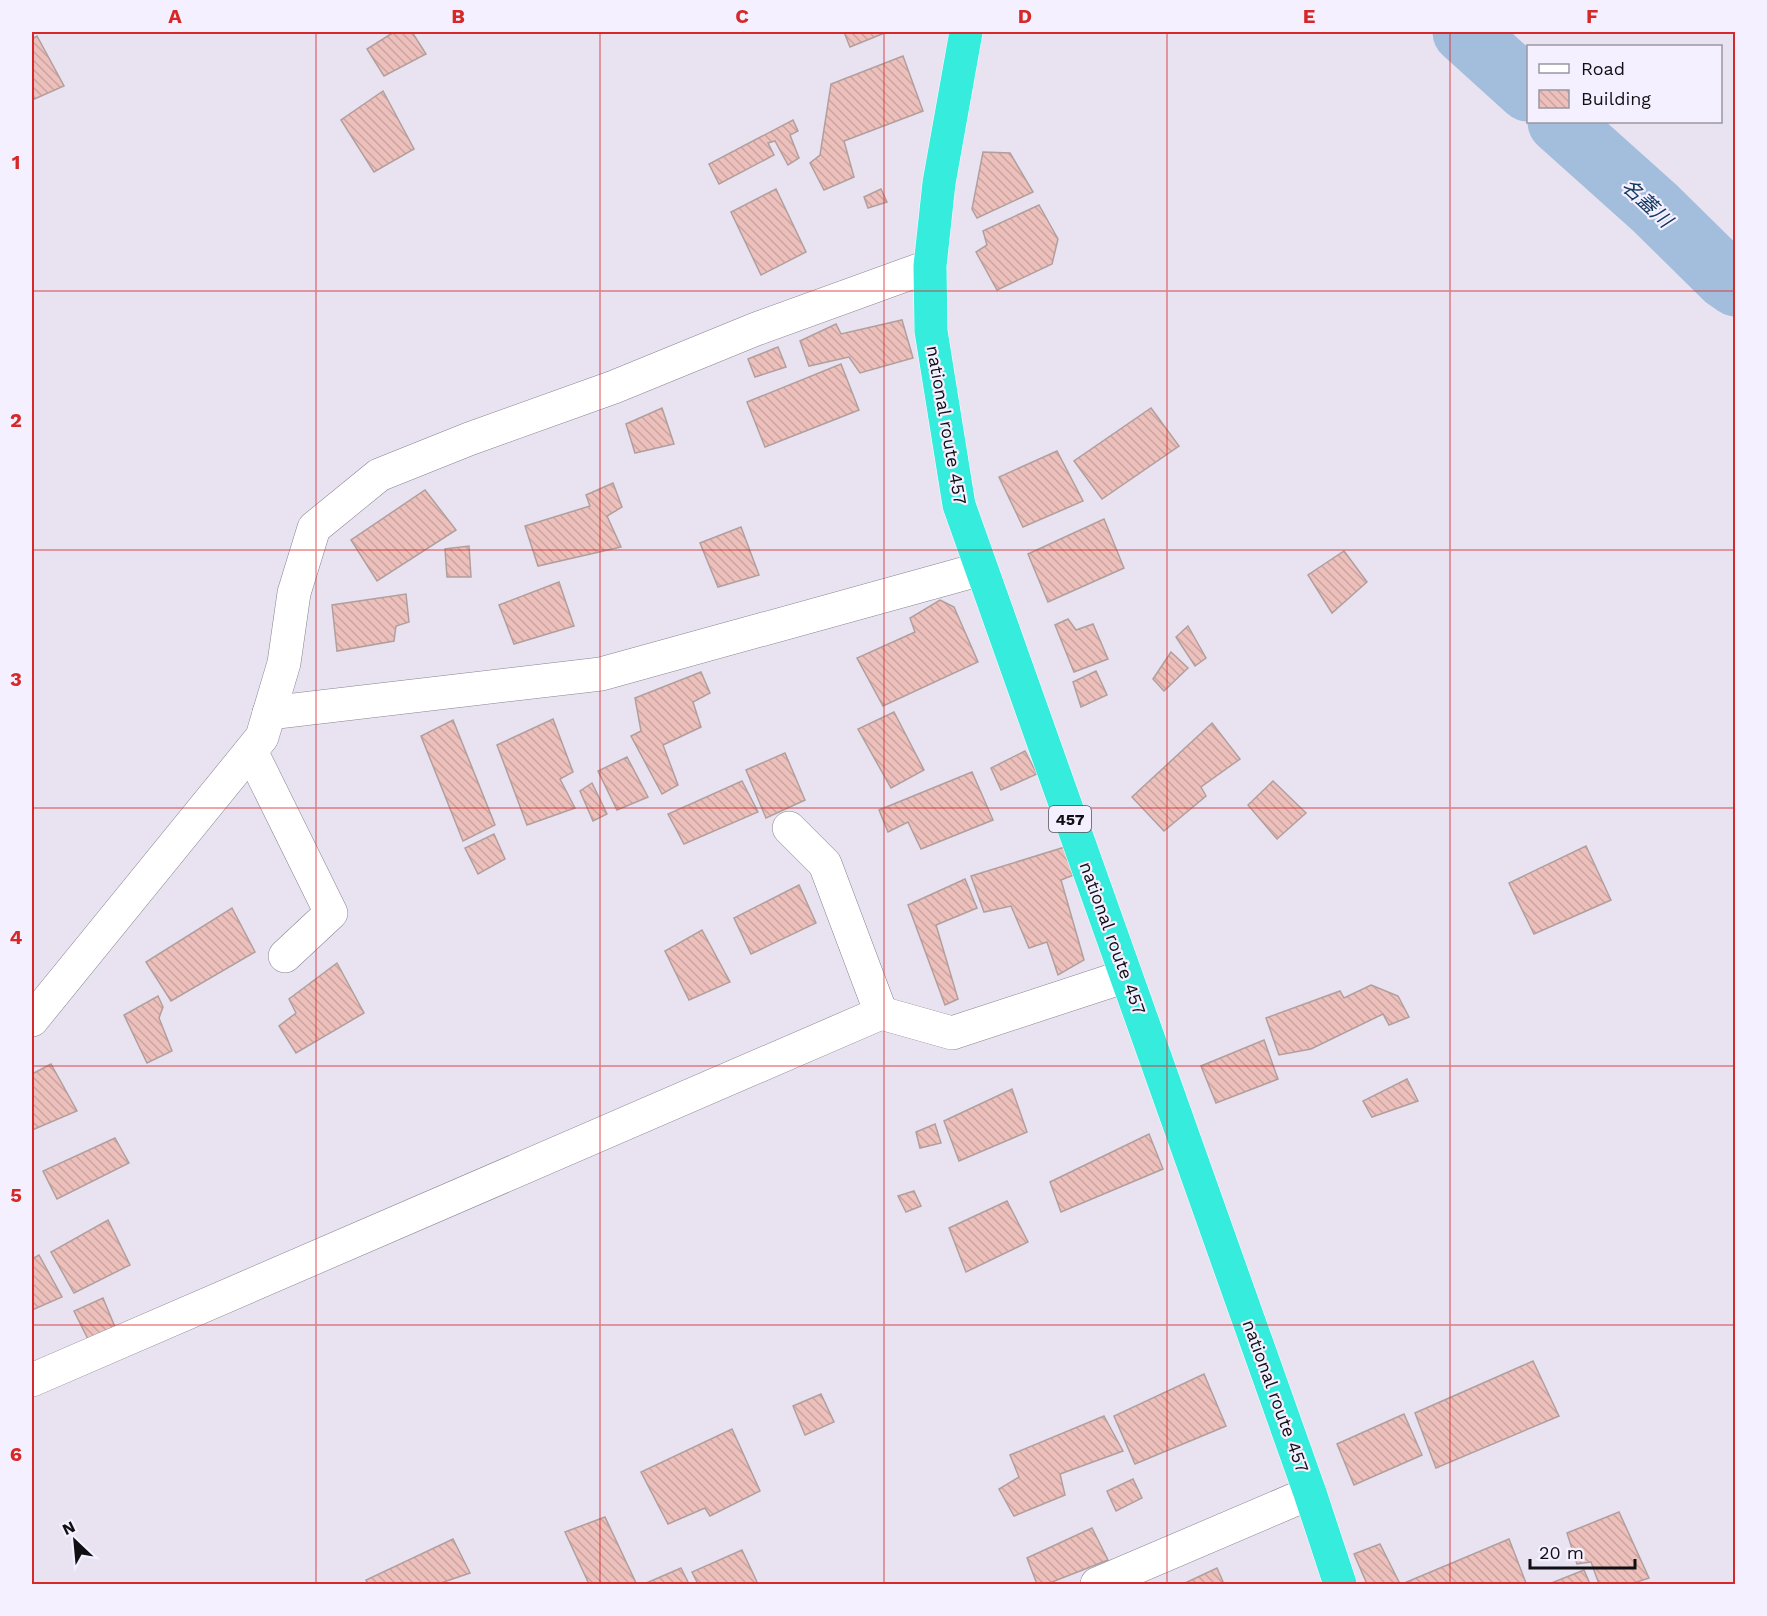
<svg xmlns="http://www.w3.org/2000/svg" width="1767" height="1616" font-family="'Work Sans','Noto Sans JP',sans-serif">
<defs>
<pattern id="building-back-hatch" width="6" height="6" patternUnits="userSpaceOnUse" patternTransform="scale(1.5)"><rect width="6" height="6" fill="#edc0bc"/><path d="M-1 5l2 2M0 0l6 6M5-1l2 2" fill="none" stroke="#caa4a1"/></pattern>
</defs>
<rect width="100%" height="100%" fill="#e8e2f1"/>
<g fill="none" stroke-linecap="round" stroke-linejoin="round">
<g stroke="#a3bddc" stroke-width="63">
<path d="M1464,32L1528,90"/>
<path d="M1559,122L1655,208L1726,278L1736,285"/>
</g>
</g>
<g fill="url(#building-back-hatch)" stroke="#b19f9d" stroke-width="1.5">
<path d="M394,32H412L426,54L384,76L367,49Z"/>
<path d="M844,32H887L850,47Z"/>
<path d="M37,36L64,86L32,100V39Z"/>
<path d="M903,56L923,111L844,141L854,177L824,190L810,163L820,155L831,84Z"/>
<path d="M383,91L414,149L374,172L341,120Z"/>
<path d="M793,120L798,131L790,135L799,158L788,165L775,141L768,143L774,155L719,184L709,164Z"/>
<path d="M983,152L1010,153L1033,192L977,218L972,209Z"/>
<path d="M776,189L806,252L761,275L731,212Z"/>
<path d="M881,189L887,202L868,208L864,197Z"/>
<path d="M1039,205L1058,239L1052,264L997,290L976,252L987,245L983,231Z"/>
<path d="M902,320L913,358L860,373L849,357L809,366L800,341L836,324L841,334Z"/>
<path d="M778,347L786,367L755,377L748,359Z"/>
<path d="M841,364L859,410L765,447L747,402Z"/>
<path d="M662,408L674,444L635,453L626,424Z"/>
<path d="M1151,408L1179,446L1102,499L1074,461Z"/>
<path d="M1057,451L1083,501L1023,527L999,477Z"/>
<path d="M613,483L622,507L607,516L621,547L538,566L525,526L590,506L586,495Z"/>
<path d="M425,490L456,530L377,581L351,540Z"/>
<path d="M1104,519L1124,568L1048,602L1028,554Z"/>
<path d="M741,527L759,575L718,587L700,543Z"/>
<path d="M469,546L471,577H447L445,549Z"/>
<path d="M1344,551L1367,582L1332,613L1308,575Z"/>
<path d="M559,582L574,626L514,644L499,605Z"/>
<path d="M406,594L409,622L396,626L394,641L337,651L332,605Z"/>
<path d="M940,600L954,607L978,662L883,706L857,658L915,632L910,618Z"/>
<path d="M1068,619L1076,630L1093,624L1108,659L1074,672L1055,625Z"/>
<path d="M1188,626L1206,658L1195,666L1176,637Z"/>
<path d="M1171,652L1188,668L1164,691L1153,679Z"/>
<path d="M1096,671L1107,695L1081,707L1073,682Z"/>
<path d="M701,672L710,693L693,702L701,727L663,745L678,785L662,794L631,736L641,731L635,698Z"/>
<path d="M894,712L924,770L891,788L858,729Z"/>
<path d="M553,719L573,772L560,779L575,808L527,825L497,745Z"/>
<path d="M453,720L495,825L463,841L421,736Z"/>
<path d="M1212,723L1240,759L1201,787L1206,796L1164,831L1132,797Z"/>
<path d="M1025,751L1037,774L1001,790L991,768Z"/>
<path d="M785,753L805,800L766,818L746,770Z"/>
<path d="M627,757L648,797L617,810L598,771Z"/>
<path d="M972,772L993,820L921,849L908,822L888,832L879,810Z"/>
<path d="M742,781L758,812L684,844L668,814Z"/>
<path d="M1273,781L1306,813L1277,839L1248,805Z"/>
<path d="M592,783L607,814L593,821L580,791Z"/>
<path d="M494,834L505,859L478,874L465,848Z"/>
<path d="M1586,846L1611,900L1534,934L1509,883Z"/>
<path d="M1065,847L1076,874L1061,880L1084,960L1058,975L1047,942L1029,948L1011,906L984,912L971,876Z"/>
<path d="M965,879L977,908L936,925L958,999L945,1005L908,905Z"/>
<path d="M799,885L816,923L751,954L734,918Z"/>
<path d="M232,908L255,952L171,1001L146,962Z"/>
<path d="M702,930L730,982L689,1000L665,951Z"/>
<path d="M337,963L364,1013L296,1053L279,1026L296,1013L289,999Z"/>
<path d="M1371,985L1398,996L1409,1017L1389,1025L1383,1014L1311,1049L1279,1055L1266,1018L1340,991L1344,998Z"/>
<path d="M158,996L163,1007L159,1018L172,1051L147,1063L124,1015Z"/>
<path d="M1264,1040L1278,1079L1216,1103L1201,1066Z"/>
<path d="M51,1064L77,1111L32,1130V1074Z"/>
<path d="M1407,1079L1418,1101L1372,1117L1363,1101Z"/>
<path d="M1012,1089L1027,1132L959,1161L944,1121Z"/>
<path d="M935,1124L941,1143L920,1148L916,1132Z"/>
<path d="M1149,1134L1163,1169L1061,1212L1050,1182Z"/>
<path d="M115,1138L129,1163L57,1199L43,1171Z"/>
<path d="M914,1191L921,1206L906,1212L898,1196Z"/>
<path d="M1007,1201L1028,1242L966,1272L949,1228Z"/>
<path d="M108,1220L130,1265L74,1293L51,1252Z"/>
<path d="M39,1255L62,1297L32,1310V1259Z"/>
<path d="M103,1298L117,1332L91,1345L74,1311Z"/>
<path d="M1533,1361L1559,1416L1436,1468L1415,1413Z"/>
<path d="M1204,1374L1226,1426L1135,1464L1114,1416Z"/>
<path d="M821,1394L834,1422L805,1435L793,1406Z"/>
<path d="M1404,1414L1422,1455L1354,1485L1337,1444Z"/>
<path d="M1104,1416L1123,1451L1060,1474L1065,1495L1014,1516L999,1489L1019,1477L1010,1455Z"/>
<path d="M732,1429L760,1491L710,1516L705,1508L668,1524L641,1472Z"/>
<path d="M1133,1479L1142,1498L1116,1511L1107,1491Z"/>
<path d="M1619,1512L1649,1578L1631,1584H1599L1591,1562L1577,1564L1567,1533Z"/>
<path d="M605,1517L636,1583L634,1584H589L565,1532Z"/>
<path d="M1092,1528L1108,1560L1047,1584H1037L1027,1558Z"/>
<path d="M453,1539L470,1573L438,1584H368L366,1580Z"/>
<path d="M1509,1539L1526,1583L1522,1584H1402Z"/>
<path d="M1380,1544L1400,1584H1367L1354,1554Z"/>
<path d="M742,1550L758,1584H698L692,1572Z"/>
<path d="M681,1568L689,1584H644Z"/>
<path d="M1217,1568L1224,1584H1183Z"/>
<path d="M1584,1570L1590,1584H1549Z"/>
</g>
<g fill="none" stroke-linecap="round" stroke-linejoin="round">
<g stroke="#898491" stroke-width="34">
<g id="minor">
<path d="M269,713L601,674L981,569"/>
<path d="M251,751L331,913L285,956"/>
<path d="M789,828L825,864L881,1013"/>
<path d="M32,1020L262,737L284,663L294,593L314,528L379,475L469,439L614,387L756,329L930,266"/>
<path d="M32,1380L881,1013L952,1033L1126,976"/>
<path d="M1097,1584L1310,1493"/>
</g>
</g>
<g stroke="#fff" stroke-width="34">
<path id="highway" d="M966,32L939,183L930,266L931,331L959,505L1310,1493L1340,1584"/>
</g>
<use href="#minor" stroke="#fff" stroke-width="33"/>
<use href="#highway" stroke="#35ecdd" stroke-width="33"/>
</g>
<path fill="none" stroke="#d62828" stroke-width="1.5" stroke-opacity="0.55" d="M316,32V1584M600,32V1584M884,32V1584M1167,32V1584M1450,32V1584M32,291H1736M32,550H1736M32,808H1736M32,1066H1736M32,1325H1736"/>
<g text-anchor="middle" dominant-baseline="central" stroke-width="4.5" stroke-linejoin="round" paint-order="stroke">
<rect fill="#f5f0ff" stroke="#55525a" stroke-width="1.5" x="1049" y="806" width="42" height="26" rx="4.5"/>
<g font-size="16" font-weight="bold" fill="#100f13">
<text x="1070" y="819">457</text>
</g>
<g font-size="18" fill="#100f13" stroke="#f5f0ff">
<text transform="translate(947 425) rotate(80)">national route 457</text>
<text transform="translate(1113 938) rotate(70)">national route 457</text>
<text transform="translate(1276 1396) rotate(70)">national route 457</text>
</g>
<g font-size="20" font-style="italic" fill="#143a62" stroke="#f5f0ff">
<text transform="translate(1647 203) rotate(43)">名蓋川</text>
</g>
</g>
<rect width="1767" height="1616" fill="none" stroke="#f5f0ff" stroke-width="66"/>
<rect x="1527" y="45" width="195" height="78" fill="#f5f0ff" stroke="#9996a1" stroke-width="1.5"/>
<rect x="1539" y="64" width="30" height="9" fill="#ffffff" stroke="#9996a1" stroke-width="1.5"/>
<text x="1581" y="75" font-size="18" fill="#100f13">Road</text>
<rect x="1539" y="90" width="30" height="18" fill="url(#building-back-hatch)" stroke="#9996a1" stroke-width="1.5"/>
<text x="1581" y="105" font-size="18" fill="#100f13">Building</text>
<g transform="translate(75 1541) rotate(334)" stroke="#f5f0ff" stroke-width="4.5" paint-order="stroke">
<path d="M0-4.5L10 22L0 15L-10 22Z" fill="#100f13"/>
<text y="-9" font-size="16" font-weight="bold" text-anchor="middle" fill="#100f13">N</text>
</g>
<path d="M1530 1559v9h105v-9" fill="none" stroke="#100f13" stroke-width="3"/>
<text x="1539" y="1559" font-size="18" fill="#100f13" stroke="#f5f0ff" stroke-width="4.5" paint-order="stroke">20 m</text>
<rect x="33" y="33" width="1701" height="1550" fill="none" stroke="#d62828" stroke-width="2"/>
<g font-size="20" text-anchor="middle" font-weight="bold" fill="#d62828">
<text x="175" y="23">A</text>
<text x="458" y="23">B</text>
<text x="742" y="23">C</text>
<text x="1025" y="23">D</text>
<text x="1309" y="23">E</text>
<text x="1592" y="23">F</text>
<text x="16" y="169">1</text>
<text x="16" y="427">2</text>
<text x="16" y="686">3</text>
<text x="16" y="944">4</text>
<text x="16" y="1202">5</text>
<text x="16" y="1461">6</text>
</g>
</svg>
